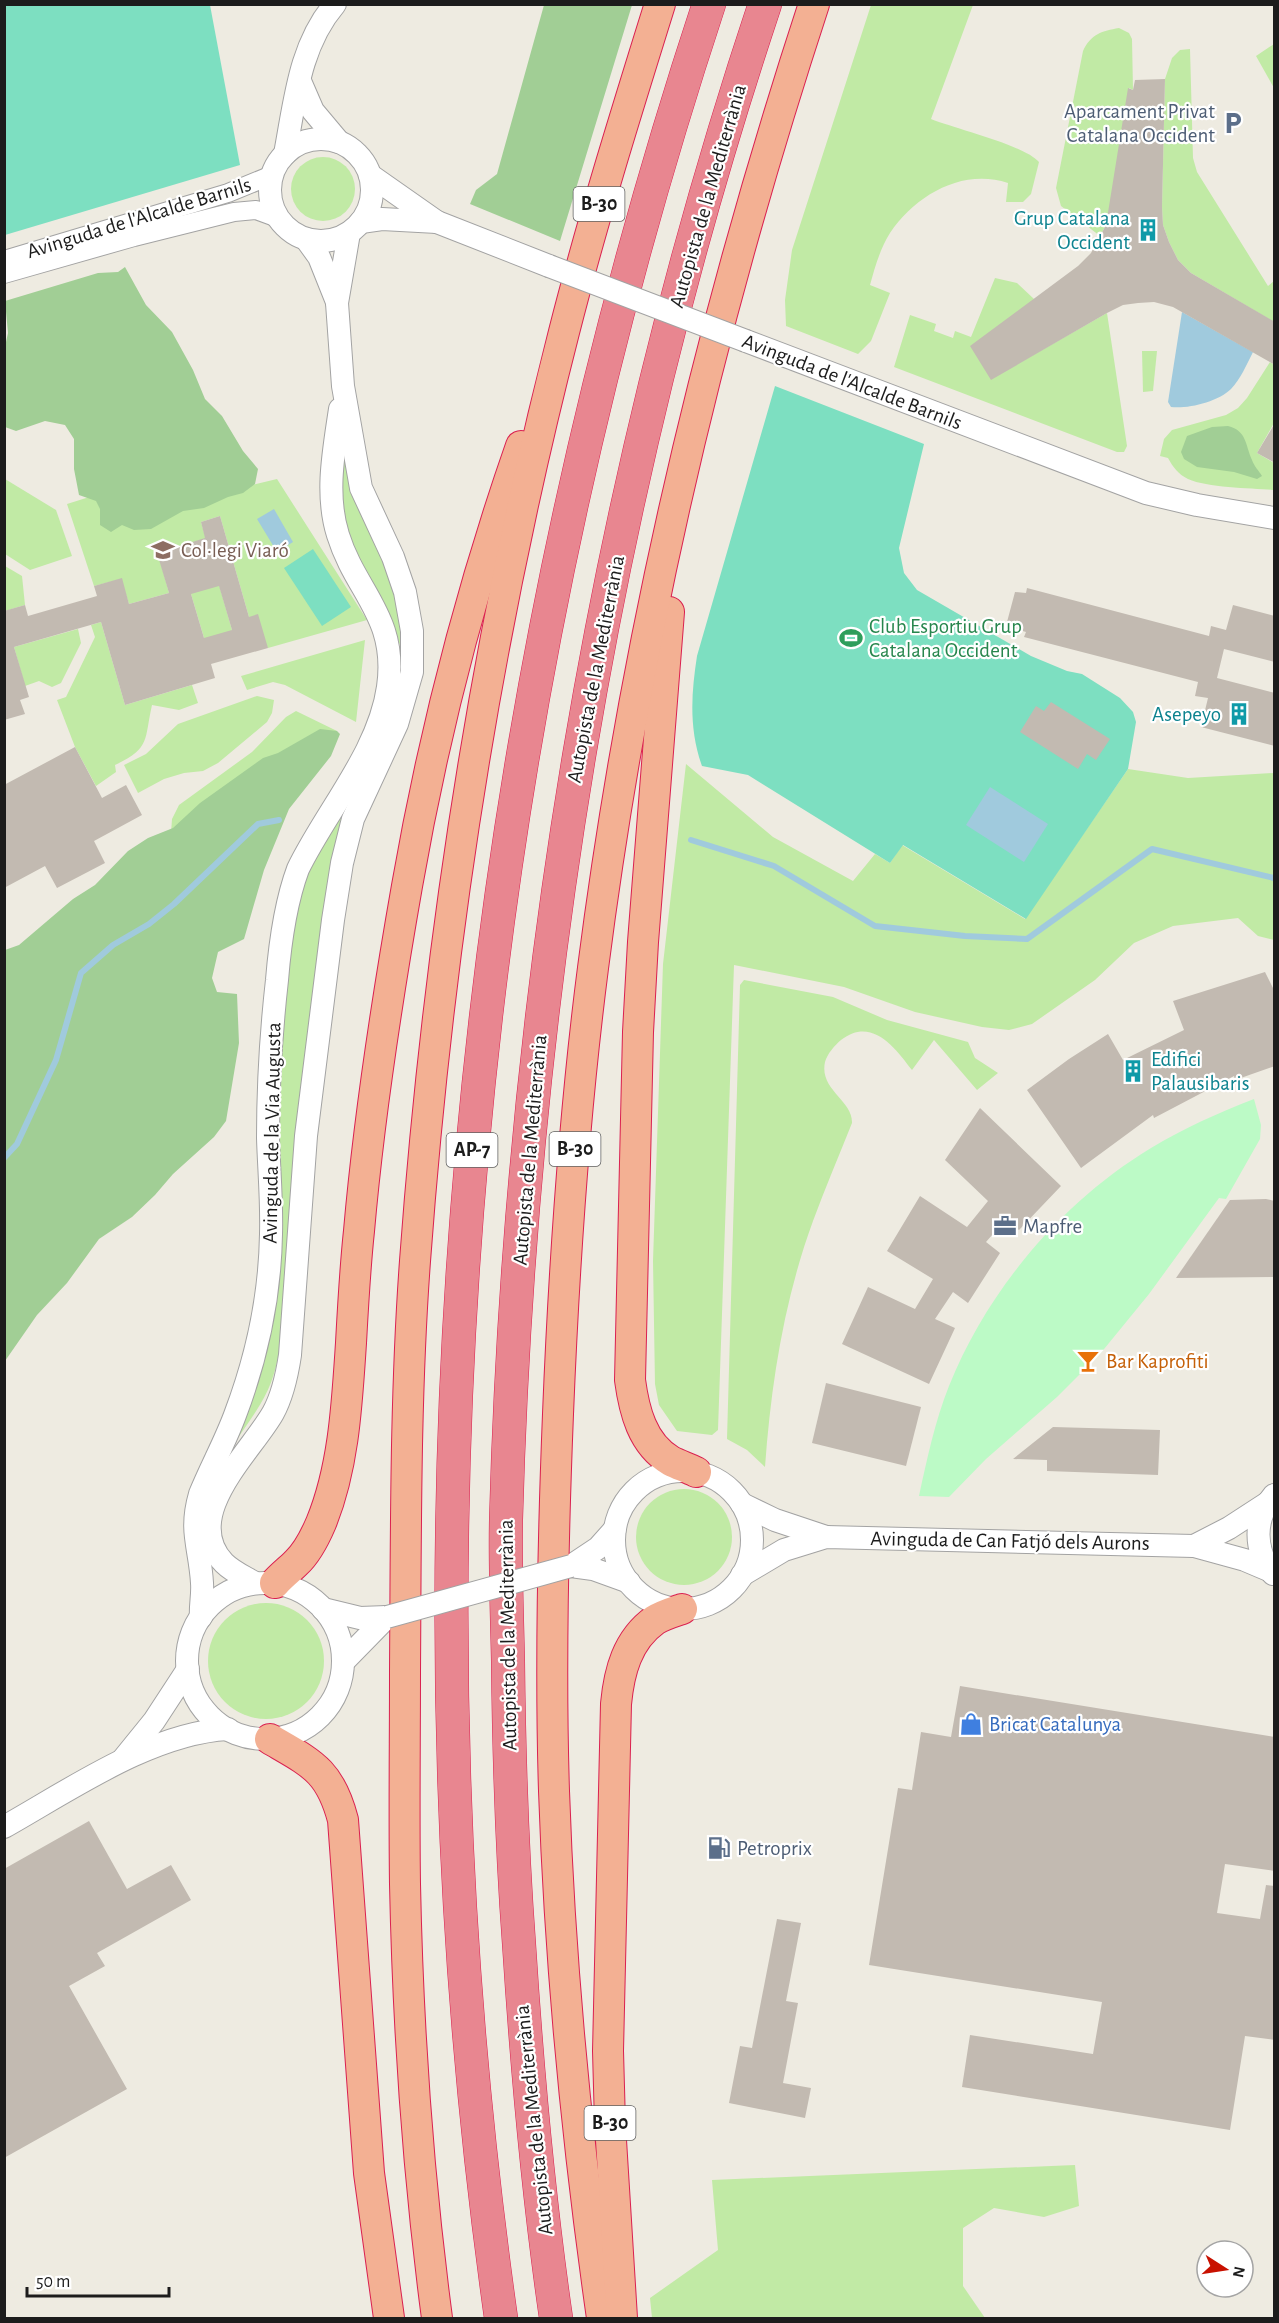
<svg xmlns="http://www.w3.org/2000/svg" width="1279" height="2323" font-family="'Alegreya Sans',sans-serif">
<rect width="100%" height="100%" fill="#eeebe1"/>
<g fill="#c1eaa5">
<path d="M871,5H973L931,119C956,129 1024,145 1039,162L1031,194L1023,202H1006L1008,183C962,168 916,195 890,233C880,249 875,267 870,285L890,293L871,341L858,354L786,326L785,300L792,250Z"/>
<path d="M1119,28L1129,33L1132,39L1133,90L1129,88L1111,201L1106,225L1100,236L1061,206L1056,188L1083,51C1091,34 1102,31 1119,28Z"/>
<path d="M1274,44V88L1256,56Z"/>
<path d="M1190,49L1193,158L1197,172L1268,286L1274,281V322L1191,273L1178,260L1169,242L1163,225L1162,207L1165,79L1172,58L1180,50Z"/>
<circle cx="323" cy="189" r="32"/>
<path d="M995,278L1017,283L1034,299L991,379L1107,313L1127,446L1124,452H1117L894,367L910,315L936,324L934,331L953,338L955,331L971,337Z"/>
<path d="M1142,351H1157L1153,391L1143,392Z"/>
<path d="M1270,362L1274,365V423L1257,453L1274,463V490C1251,488 1208,488 1188,479C1178,474 1173,467 1168,458L1160,456L1164,439L1172,430L1226,415L1238,408L1247,398Z"/>
<path d="M342,447L374,540L394,588L401,624L402,651L392,623L350,541L343,512Z"/>
<path d="M5,479L56,510L72,556L30,570L5,554Z"/>
<path d="M277,479L367,620L268,648L249,617L220,516L201,522L232,630L210,658L191,594L184,545L158,553L169,593L129,604L121,579L94,586L67,504L102,493L236,489Z"/>
<path d="M5,566L22,576L25,605L5,611Z"/>
<path d="M101,622L125,705L192,685L198,703L179,710L152,705C144,740 151,748 115,765L116,772L96,786L75,747L57,700L66,697L95,637L91,625Z"/>
<path d="M78,629L81,643L61,683L52,687L39,681L25,686L14,647Z"/>
<path d="M365,640L356,722L285,685L273,682L247,690L241,676Z"/>
<path d="M257,696L274,700L272,713L267,722L218,763L203,771L184,773L164,779L138,793L124,765L146,754L178,724Z"/>
<path d="M296,711L337,731L171,833L172,819L179,805L252,752L286,717Z"/>
<path d="M686,764L773,837L853,881L875,854L890,863L902,845L1025,919L1128,769L1188,778L1274,773V940L1258,936L1238,918L1173,926L1134,943L1095,980L1032,1024L1009,1030L982,1027L915,1012L844,987L734,965L718,1430L712,1435L677,1431L659,1405L655,1384L653,1261L663,964Z"/>
<path d="M349,803L279,1352C272,1392 260,1405 238,1438L278,1130L284,994L301,880Z"/>
<path d="M744,980L833,997L887,1020L968,1042L975,1058L998,1073L977,1090L934,1040L912,1070C895,1048 872,1016 841,1040C835,1045 827,1054 825,1062C819,1090 853,1100 852,1123C839,1156 825,1188 813,1221C784,1300 771,1384 765,1467L747,1450L727,1439L740,985Z"/>
<circle cx="684" cy="1537" r="48"/>
<circle cx="266" cy="1661" r="58"/>
<path d="M1075,2165L1079,2206L1044,2217L994,2208L963,2228V2286L985,2318H652L650,2298L718,2250L712,2180Z"/>
</g>
<g fill="#a1ce95">
<path d="M544,5H632L560,241L470,204L476,190L497,174Z"/>
<path d="M125,267L146,305L172,332L193,370L205,399L222,416L243,451L258,469L255,484L243,493L228,497L204,508L183,511L151,529L134,530L122,525L111,532L100,525V509L96,501L79,495L74,469V439L65,425L45,421L16,431L5,427L4,351L8,333L5,301L98,273L118,272Z"/>
<path d="M1228,426C1247,431 1245,444 1252,460C1254,466 1259,471 1262,476L1257,479L1234,472L1197,467L1184,459L1181,452L1187,436L1212,427Z"/>
<path d="M320,729L337,731L340,734L331,756L289,809L264,870L244,939L218,952L212,978L217,992L237,994L239,1043L226,1121L214,1137L173,1174L155,1195L132,1217L99,1239L67,1283L37,1315L5,1361V950L19,945L73,899L95,885L128,851L148,838L173,828L200,803L263,758L278,753Z"/>
</g>
<path fill="#bcfac6" d="M1254,1099L1261,1125L1260,1139L1226,1199L1219,1198L1149,1294L1100,1354L1057,1397L986,1459L949,1497L919,1496C927,1459 935,1421 949,1386C988,1289 1062,1202 1151,1148C1184,1128 1218,1113 1254,1099Z"/>
<g fill="#7ddfc1">
<path d="M4,5H210L240,165L5,235Z"/>
<path d="M775,386L924,444L899,548L904,573L917,590L1031,656L1067,671L1082,674L1120,698L1133,712L1136,722L1128,769L1026,919L903,845L890,863L748,775L702,766C689,729 691,695 697,656Z"/>
<path d="M313,549L351,607L322,626L284,568Z"/>
</g>
<g fill="#a0cadd">
<path d="M1182,312L1253,352C1247,364 1240,380 1231,389C1218,402 1188,409 1171,407L1168,402Z"/>
<path d="M274,509L293,542L277,552L257,519Z"/>
<path d="M990,787L1048,824L1024,862L966,825Z"/>
</g>
<g fill="none" stroke-linecap="round" stroke-linejoin="round">
<g stroke="#a0cadd" stroke-width="6">
<path d="M691,840L774,866L875,926L965,936L1027,939L1152,849L1274,878"/>
<path d="M4,1158L17,1144L56,1060L81,973L113,945L149,924L174,904L258,824L279,820"/>
</g>
</g>
<g fill="#c2bab1" fill-rule="evenodd">
<path d="M1165,79L1162,207L1163,225L1169,242L1178,260L1191,273L1275,322V365L1173,307L1154,302L1138,303L1123,305L1107,313L991,380L970,346L1078,266L1091,253L1106,225L1128,88L1133,90L1135,80Z"/>
<path d="M1275,423V463L1257,453Z"/>
<path d="M220,516L249,617L258,614L268,648L211,664L215,678L125,705L101,622L14,647L29,697L20,700L25,714L4,720V611L25,605L28,616L97,596L94,586L122,578L129,604L169,593L157,553L205,538L201,522ZM219,586L232,630L204,638L191,594Z"/>
<path d="M1027,588L1209,636L1211,626L1226,630L1233,605L1275,616V662L1224,649L1217,678L1275,693V746L1201,727L1208,698L1195,696L1198,682L1024,637L1026,632L1016,629V624L1007,622L1015,592L1026,593Z"/>
<path d="M1051,702L1110,739L1096,760L1087,754L1078,769L1020,732L1036,706L1044,711Z"/>
<path d="M75,747L102,798L126,785L142,815L94,841L105,863L57,888L45,866L4,888V785Z"/>
<path d="M1265,972L1275,992V1066L1235,1080L1234,1076L1154,1118L1153,1115L1081,1168L1027,1090L1069,1059L1108,1034L1123,1060L1184,1030L1173,1001Z"/>
<path d="M980,1108L1061,1186L1019,1230L1006,1219L986,1242L1000,1253L968,1303L953,1292L935,1319L955,1328L929,1384L842,1344L868,1287L915,1309L933,1279L887,1251L920,1196L967,1227L988,1201L945,1160Z"/>
<path d="M1266,1199L1275,1201V1277L1176,1278L1230,1200Z"/>
<path d="M826,1383L921,1407L906,1466L812,1443Z"/>
<path d="M1053,1427L1160,1430L1158,1475L1047,1471V1460L1013,1459Z"/>
<path d="M960,1686L1275,1737V1871L1225,1864L1217,1913L1260,1919L1266,1885L1275,1886V2040L1245,2036L1230,2130L962,2087L970,2035L1093,2054L1102,2002L869,1965L898,1788L912,1790L921,1732L951,1737Z"/>
<path d="M89,1821L127,1889L171,1865L191,1900L97,1953L105,1966L69,1986L127,2089L4,2158V1869Z"/>
<path d="M777,1919L801,1923L786,2001L798,2003L783,2083L811,2088L805,2118L729,2103L740,2046L752,2048Z"/>
</g>
<g fill="none" stroke-linecap="round" stroke-linejoin="round">
<g stroke="#a3a3a3" stroke-width="20">
<g id="minor">
<path d="M4,260L228,193L272,175"/>
<path d="M4,274L134,237L234,212L256,210L278,218"/>
</g>
</g>
<g stroke="#a3a3a3" stroke-width="24">
<g id="tertiary">
<path d="M300,81L313,111L339,142"/>
<circle cx="321" cy="190" r="51"/>
<path d="M285,154C295,102 299,46 335,4"/>
<path d="M370,175L437,222L549,266"/>
<path d="M361,222L382,219L437,222"/>
<path d="M306,239L319,257L337,302"/>
<path d="M746,341L1146,493L1197,505L1274,518"/>
<circle cx="683" cy="1540" r="69"/>
<path d="M742,1504L775,1520L826,1537"/>
<path d="M1194,1546L1229,1528L1269,1502"/>
<path d="M571,1566L593,1569L629,1582"/>
<path d="M571,1566L598,1548L615,1529"/>
<path d="M1273,1574C1254,1550 1253,1519 1274,1495"/>
<path d="M742,1575L784,1550L826,1537L1194,1546L1245,1560L1271,1571"/>
<path d="M255,1583C245,1577 233,1572 224,1563C179,1516 251,1452 273,1413C283,1395 287,1375 290,1355L306,1136L333,920L342,863L353,819L397,724L412,672V631L405,592L393,557L361,488L343,386L337,303L349,233"/>
<circle cx="265" cy="1661" r="78"/>
<path d="M323,1609L360,1618L387,1617"/>
<path d="M201,1617C200,1606 203,1595 202,1583C200,1547 189,1532 200,1494C211,1467 225,1442 235,1415C257,1357 270,1296 271,1234C272,1202 269,1170 268,1138C268,1085 271,1033 277,980C280,943 285,904 298,869C326,811 379,752 388,687C398,617 356,593 338,535C325,494 334,450 340,409"/>
<path d="M343,1662L387,1617"/>
<path d="M124,1758L154,1721L188,1669"/>
<path d="M4,1827C70,1790 151,1733 228,1729"/>
</g>
</g>
<g stroke="#da2050" stroke-width="32">
<g id="trunk">
<path d="M669,612L643,942L638,1032L630,1380C634,1410 642,1444 671,1461C679,1465 688,1468 696,1472"/>
<path d="M275,1583C281,1576 289,1570 296,1563C307,1553 315,1537 321,1523C344,1467 347,1403 351,1343C353,1306 355,1268 359,1231C369,1116 387,1000 407,886C433,737 471,589 521,446"/>
<path d="M270,1739C311,1763 330,1770 343,1820L369,2173L389,2318"/>
<path d="M437,2318C418,2175 408,2029 405,1884C404,1814 405,1743 405,1672C406,1535 405,1398 415,1261C438,948 486,636 564,332C592,222 626,113 660,4"/>
<path d="M602,2318C577,2143 560,1967 554,1791C550,1665 553,1539 558,1414C564,1265 574,1115 593,968C635,640 711,318 814,4"/>
<path d="M622,2318L610,2124L608,2051L616,1704C619,1672 627,1640 655,1620C663,1615 673,1612 682,1609"/>
</g>
</g>
<g stroke="#da2050" stroke-width="34">
<g id="motorway">
<path d="M501,2318C392,1546 464,746 709,4"/>
<path d="M556,2318C538,2194 527,2069 519,1944C512,1850 509,1755 508,1661C507,1614 505,1567 506,1520C520,1007 602,492 765,4"/>
</g>
</g>
<use href="#minor" stroke="#fff" stroke-width="18"/>
<use href="#tertiary" stroke="#fff" stroke-width="22"/>
<use href="#trunk" stroke="#f3b093" stroke-width="30"/>
<use href="#motorway" stroke="#e88690" stroke-width="33"/>
<g stroke="#a3a3a3" stroke-width="24" stroke-linecap="butt">
<g id="tertiary-bridge">
<path d="M549,266L746,341"/>
<path d="M387,1617L571,1566"/>
</g>
</g>
<use href="#tertiary-bridge" stroke="#fff" stroke-width="22"/>
</g>
<defs>
<g id="parking-bare" transform="scale(1.8)"><path d="M-3.5-5.5H1a3.5 3.5 0 0 1 0 7H-1V5.5H-3.5ZM-1-3.4V-.6H.8a1.4 1.4 0 0 0 0-2.8Z" fill="#5c6f8a" stroke="#fff" stroke-width="2.5" paint-order="stroke"/></g>
<g id="building-bare" transform="scale(1.8)"><path d="M-4-6H4V6H1V3H-1V6H-4ZM-2.5-4.3h1.7v1.8h-1.7ZM.8-4.3h1.7v1.8H.8ZM-2.5-1h1.7V.8h-1.7ZM.8-1h1.7V.8H.8Z" fill="#0f9aa8" stroke="#fff" stroke-width="2.5" paint-order="stroke"/></g>
<g id="school-bare" transform="scale(1.8)"><path d="M0-5L7-2L0 1L-7-2ZM-4 1L0 2.5L4 1V4Q0 6-4 4Z" fill="#8d6e63" stroke="#fff" stroke-width="2.5" paint-order="stroke"/></g>
<g id="stadium-bare" transform="scale(1.8)"><path d="M0-5a6.5 5 0 1 0 0 10a6.5 5 0 1 0 0-10ZM-3.5-1.8h7v3.6h-7Z" fill="#2e9e5b" stroke="#fff" stroke-width="2.5" paint-order="stroke"/></g>
<g id="office-bare" transform="scale(1.8)"><path d="M-6-3h4V-5.5h4V-3h4V5H-6ZM-1-4.5V-3h2v-1.5ZM-6 0V1H6V0Z" fill="#5c6f8a" stroke="#fff" stroke-width="2.5" paint-order="stroke"/></g>
<g id="bar-bare" transform="scale(1.8)"><path d="M-6-5H6L.8 .8V4.5H3.5V6h-7V4.5H-.8V.8Z" fill="#e8710a" stroke="#fff" stroke-width="2.5" paint-order="stroke"/></g>
<g id="shop-bare" transform="scale(1.8)"><path d="M-5-2.5h2.3a2.7 3.5 0 0 1 5.4 0H5L5.5 6h-11ZM-1.5-2.5h3a1.5 2.3 0 0 0-3 0Z" fill="#3f7fe0" stroke="#fff" stroke-width="2.5" paint-order="stroke"/></g>
<g id="fuel-bare" transform="scale(1.8)"><path d="M-5.5-6h7V0h2V4h1.3V-2.5L3-4.5l.8-.8L6-3V5H2.5V1h-1V6h-7ZM-4.2-4.7v3.2H.2V-4.7Z" fill="#5c6f8a" stroke="#fff" stroke-width="2.5" paint-order="stroke"/></g>
</defs>
<g fill-rule="evenodd">
<use href="#parking-bare" x="1233" y="123"/>
<use href="#building-bare" x="1148" y="230"/>
<use href="#school-bare" x="163" y="550"/>
<use href="#stadium-bare" x="851" y="638"/>
<use href="#building-bare" x="1239" y="714"/>
<use href="#building-bare" x="1133" y="1071"/>
<use href="#office-bare" x="1005" y="1226"/>
<use href="#bar-bare" x="1088" y="1361"/>
<use href="#shop-bare" x="971" y="1724"/>
<use href="#fuel-bare" x="719" y="1848"/>
</g>
<g text-anchor="middle" dominant-baseline="central" stroke-width="4.5" stroke-linejoin="round" paint-order="stroke">
<g fill="#fff" stroke="#606060" stroke-width="1.5">
<rect x="573.5" y="187" width="51" height="34" rx="4.5"/>
<rect x="549.5" y="1132" width="51" height="34" rx="4.5"/>
<rect x="446.5" y="1133" width="51" height="34" rx="4.5"/>
<rect x="584.5" y="2106" width="51" height="34" rx="4.5"/>
</g>
<g font-size="20" font-weight="bold" fill="#1c1c1c">
<text x="599" y="204">B-30</text>
<text x="575" y="1149">B-30</text>
<text x="472" y="1150">AP-7</text>
<text x="610" y="2123">B-30</text>
</g>
<g font-size="21" fill="#4e5e75" stroke="#fff" text-anchor="start">
<text x="1215" y="111" text-anchor="end">Aparcament Privat<tspan x="1215" dy="24">Catalana Occident</tspan></text>
<text x="1023" y="1226">Mapfre</text>
<text x="737" y="1848">Petroprix</text>
</g>
<g font-size="21" fill="#1c1c1c" stroke="#fff">
<text transform="translate(708 196) rotate(-74)">Autopista de la Mediterrània</text>
<text transform="translate(139 218) rotate(-17)">Avinguda de l'Alcalde Barnils</text>
<text transform="translate(852 382) rotate(21)">Avinguda de l'Alcalde Barnils</text>
<text transform="translate(596 669) rotate(-79)">Autopista de la Mediterrània</text>
<text transform="translate(272 1133) rotate(-89)">Avinguda de la Via Augusta</text>
<text transform="translate(530 1150) rotate(-85)">Autopista de la Mediterrània</text>
<text transform="translate(1010 1541) rotate(1)">Avinguda de Can Fatjó dels Aurons</text>
<text transform="translate(508 1635) rotate(-91)">Autopista de la Mediterrània</text>
<text transform="translate(534 2120) rotate(-96)">Autopista de la Mediterrània</text>
</g>
<g font-size="21" fill="#0d838f" stroke="#fff" text-anchor="end">
<text x="1130" y="218">Grup Catalana<tspan x="1130" dy="24">Occident</tspan></text>
<text x="1221" y="714">Asepeyo</text>
<text x="1151" y="1059" text-anchor="start">Edifici<tspan x="1151" dy="24">Palausibaris</tspan></text>
</g>
<g font-size="21" fill="#785e54" stroke="#fff" text-anchor="start">
<text x="181" y="550">Col·legi Viaró</text>
</g>
<g font-size="21" fill="#27864d" stroke="#fff" text-anchor="start">
<text x="869" y="626">Club Esportiu Grup<tspan x="869" dy="24">Catalana Occident</tspan></text>
</g>
<g font-size="21" fill="#c56008" stroke="#fff" text-anchor="start">
<text x="1106" y="1361">Bar Kaprofiti</text>
</g>
<g font-size="21" fill="#366cbe" stroke="#fff" text-anchor="start">
<text x="989" y="1724">Bricat Catalunya</text>
</g>
</g>
<rect width="1279" height="2323" fill="none" stroke="#1c1c1c" stroke-width="12"/>
<g transform="translate(1225 2269) rotate(102)"><circle r="28" fill="#ffffff" stroke="#a4a4a4" stroke-width="1.5"/>
<path d="M0-4.5L10 22L0 15L-10 22Z" fill="#c81100"/>
<text y="-9" font-size="16" font-weight="bold" text-anchor="middle" fill="#1c1c1c">N</text>
</g>
<path d="M27 2287v9h142v-9" fill="none" stroke="#1c1c1c" stroke-width="3"/>
<text x="36" y="2287" font-size="18" fill="#1c1c1c" stroke="#ffffff" stroke-width="4.5" paint-order="stroke">50 m</text>
</svg>
